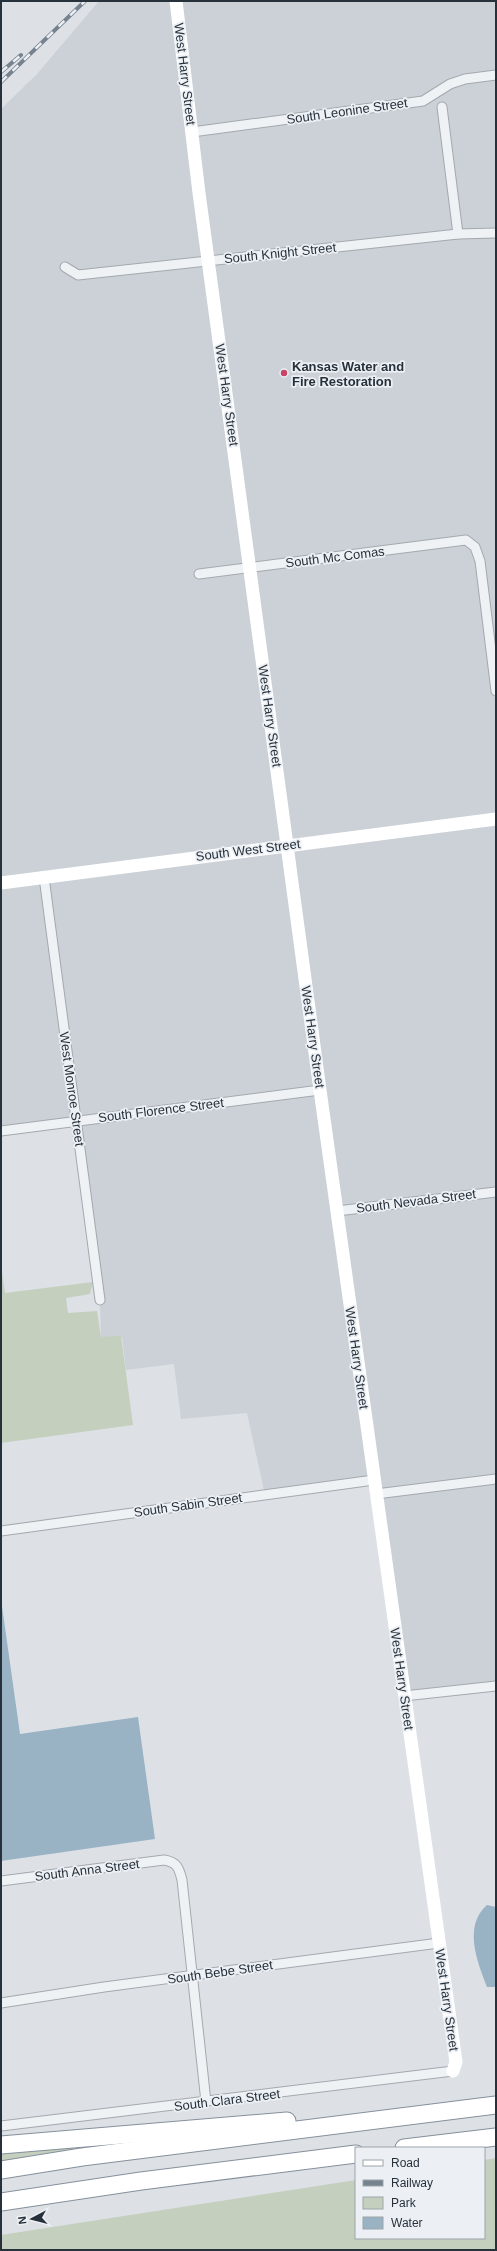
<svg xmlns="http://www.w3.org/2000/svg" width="497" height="2251" font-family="Helvetica,sans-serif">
<rect width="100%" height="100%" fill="#dde1e6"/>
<path fill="#cbd1d7" d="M99,1H496V1684L404,1696L374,1480L265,1495L247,1413L181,1419L174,1364L126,1370L122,1337H101L100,1300L76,1121L1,1131V109L37,74Z"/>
<g fill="#c4cfbe">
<path d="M1,1266L5,1293L93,1282L90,1294L66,1298L68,1313L97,1311L101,1337L121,1336L133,1425L1,1443Z"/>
<path d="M114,2144L2,2161H1V2152Z"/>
<path d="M496,2158V2250H1V2235L356,2180V2238H484V2160Z"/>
</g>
<g fill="#99b3c5">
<path d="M1,1599L20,1734L138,1717L155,1839L1,1861Z"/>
<path d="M487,1905L496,1907V1987H487C477,1961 463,1926 487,1905Z"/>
</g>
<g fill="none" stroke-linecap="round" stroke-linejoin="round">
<g stroke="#a3a9af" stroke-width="11">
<g id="street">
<path d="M442,107L458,234"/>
<path d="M192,132L423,101L450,84L465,79L496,75"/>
<path d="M65,267L78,275L458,234L496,233"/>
<path d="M199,574L466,540L475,547L480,561L496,691"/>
<path d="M44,877L100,1300"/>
<path d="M1,1131L320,1090"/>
<path d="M337,1211L496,1192"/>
<path d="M376,1494L496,1479"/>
<path d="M1,1531L374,1480"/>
<path d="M404,1696L496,1686"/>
<path d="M1,1881L164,1860C177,1862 179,1868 182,1880L206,2102"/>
<path d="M1,2003L104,1987L439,1943"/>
<path d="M1,2126L453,2071"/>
</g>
</g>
<g stroke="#85909c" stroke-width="19">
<g id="highway">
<path d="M1,2145L287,2121"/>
<path d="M404,2148L496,2137"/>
<path d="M1,2170L82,2157L496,2105"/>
<path d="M1,2202L141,2181L356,2154"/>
</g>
</g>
<use href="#street" stroke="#eff2f4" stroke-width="9"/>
<g stroke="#fff" stroke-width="13">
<path d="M176,1L199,193L320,1090L456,2062L453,2071"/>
<path d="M1,883L496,819"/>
</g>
<use href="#highway" stroke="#fff" stroke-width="17"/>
<g stroke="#77828f" stroke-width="4">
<g id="rail">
<path d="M1,72L21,55"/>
<path d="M1,82L85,1"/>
</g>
</g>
<use href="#rail" stroke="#ecf0f4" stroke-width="2.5" stroke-dasharray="8" stroke-linecap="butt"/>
</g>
<circle fill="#c64667" stroke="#ecf0f4" stroke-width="1.5" cx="284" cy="373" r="4"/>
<g text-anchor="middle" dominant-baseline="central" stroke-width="3.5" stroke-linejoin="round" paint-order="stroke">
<g font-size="13" fill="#27313b" stroke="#ecf0f4">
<text transform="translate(185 74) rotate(83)">West Harry Street</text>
<text transform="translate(347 111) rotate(-8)">South Leonine Street</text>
<text transform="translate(280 253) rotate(-6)">South Knight Street</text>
<text transform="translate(227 395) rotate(82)">West Harry Street</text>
<text transform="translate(335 557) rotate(-7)">South Mc Comas</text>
<text transform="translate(270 716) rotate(82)">West Harry Street</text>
<text transform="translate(248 850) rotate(-7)">South West Street</text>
<text transform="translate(313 1037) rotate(82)">West Harry Street</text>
<text transform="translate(72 1089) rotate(82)">West Monroe Street</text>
<text transform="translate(161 1110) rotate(-7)">South Florence Street</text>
<text transform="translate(416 1201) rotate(-7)">South Nevada Street</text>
<text transform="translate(357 1358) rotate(82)">West Harry Street</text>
<text transform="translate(188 1505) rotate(-8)">South Sabin Street</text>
<text transform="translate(402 1679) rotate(82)">West Harry Street</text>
<text transform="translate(87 1870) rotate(-7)">South Anna Street</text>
<text transform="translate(220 1972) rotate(-8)">South Bebe Street</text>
<text transform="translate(447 2000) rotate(82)">West Harry Street</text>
<text transform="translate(227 2100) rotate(-7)">South Clara Street</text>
</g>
<g font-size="13" font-weight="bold" fill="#27313b" stroke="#ecf0f4" text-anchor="start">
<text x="292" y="366">Kansas Water and<tspan x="292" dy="15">Fire Restoration</tspan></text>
</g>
</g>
<rect width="497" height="2251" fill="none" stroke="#27313b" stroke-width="4"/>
<rect x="355" y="2147" width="130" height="92" fill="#ecf0f4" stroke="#9da4aa"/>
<rect x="363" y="2160" width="20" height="6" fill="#ffffff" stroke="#9da4aa"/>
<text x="391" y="2167" font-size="12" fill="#27313b">Road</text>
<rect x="363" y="2180" width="20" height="6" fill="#77828f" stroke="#9da4aa"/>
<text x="391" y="2187" font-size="12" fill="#27313b">Railway</text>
<rect x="363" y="2197" width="20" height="12" fill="#c4cfbe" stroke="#9da4aa"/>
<text x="391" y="2207" font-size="12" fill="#27313b">Park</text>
<rect x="363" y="2217" width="20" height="12" fill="#99b3c5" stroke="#9da4aa"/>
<text x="391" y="2227" font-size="12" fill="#27313b">Water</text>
<g transform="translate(32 2219) rotate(263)" stroke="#ecf0f4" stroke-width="3" paint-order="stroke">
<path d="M0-3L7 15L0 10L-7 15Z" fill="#27313b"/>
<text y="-6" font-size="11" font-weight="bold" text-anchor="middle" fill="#27313b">N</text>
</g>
</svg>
